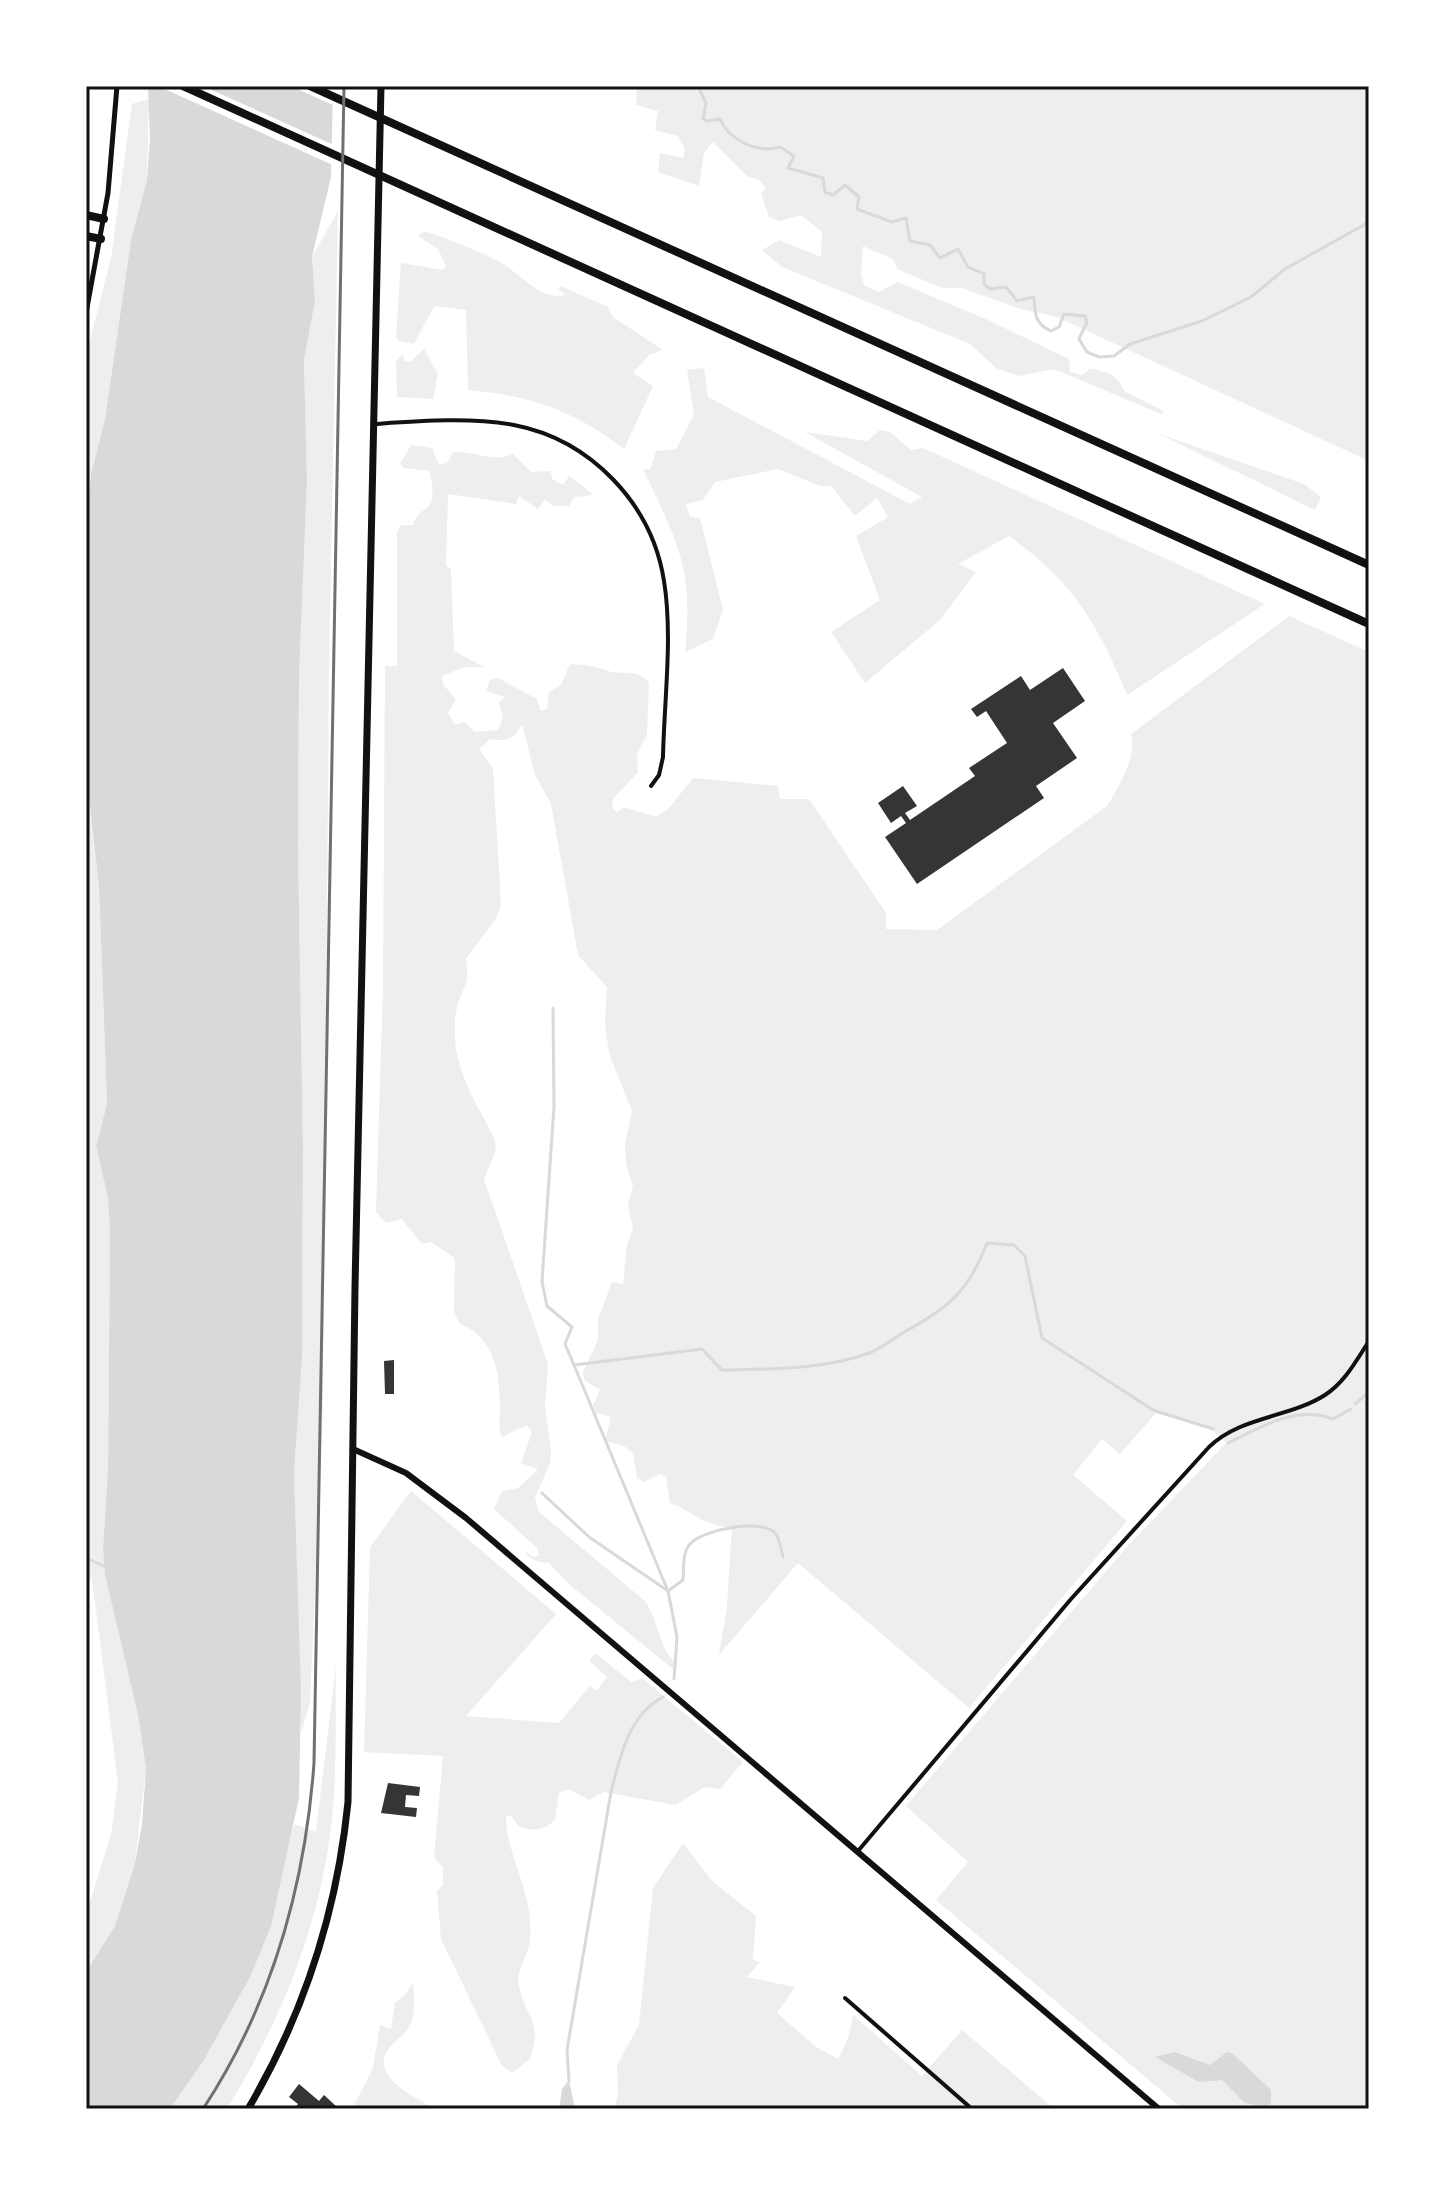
<svg xmlns="http://www.w3.org/2000/svg" width="1455" height="2195" font-family="'Sofia Sans Condensed',sans-serif">
<rect width="100%" height="100%" fill="#fff"/>
<g fill="#eee">
<path d="M637,86H1369V461L1057,317L1020,309L962,288H942L897,269L893,259L863,246L861,273L864,285L879,292L898,282L988,320L1069,359L1070,372L1082,375L1090,368C1108,373 1117,373 1124,391L1164,411L1161,414L1054,369L1019,376L996,368L970,344L782,267L762,250L779,240L821,257L822,232L801,215L779,221L769,217L761,193L766,189L760,180L748,177L713,142L704,153L699,186L658,172L660,153L683,158L685,150L678,136L655,130L658,111L636,105Z"/>
<path d="M149,99L147,180L131,240L105,419L91,474L86,526V356L111,258L132,104Z"/>
<path d="M338,211L329,664L323,1405L310,1703L301,1733L294,1473L302,1358L303,1148L298,845L299,677L307,480L304,360L315,301L312,257Z"/>
<path d="M424,231C450,239 476,250 500,262C519,272 541,302 565,295L558,289L561,286L608,307L613,317L663,350L649,355L633,373L653,386L624,449C573,410 532,396 468,390L466,310L434,306L414,344L399,341L396,336L401,263L443,270L446,266L438,249L418,236Z"/>
<path d="M424,349L438,374L433,399L397,397L396,362L403,354L404,361L410,362Z"/>
<path d="M704,368L708,397L910,504L922,497L805,432L867,441L880,430L890,432L911,450L923,448L1265,604L1127,695C1097,622 1073,582 1009,536L958,564L976,572L941,619L865,683L831,632L880,600L856,536L888,517L877,498L855,516L831,486H820L778,469L715,482L703,500L686,504L690,517L700,518L723,610L713,639L685,652C694,568 677,541 643,469L650,470L656,451L676,449L694,415L687,370Z"/>
<path d="M1159,434L1304,484L1321,497L1315,510Z"/>
<path d="M411,445L432,448L439,465L447,463L453,452C476,451 493,463 513,454L531,472L550,471L553,480L563,485L569,476L594,495L574,497L569,506H554L545,500L538,509L519,496L516,504L448,494L446,566L451,569L454,651L484,667H464L442,676L443,684L456,700L448,713L455,725L464,722L475,732L498,730L503,718L499,702L505,697L486,691L490,680L498,678L537,699L541,711L547,709L549,692L561,685L570,664C586,665 595,666 608,671C624,676 636,667 649,683L647,735L637,754L638,772L613,799L612,808L617,812L624,807L656,817L669,808L693,778L778,786L780,799H809L886,913V929L937,930L1107,806C1118,788 1138,756 1131,734L1289,616L1369,652V2109H1183L936,1900L968,1862L906,1806L1125,1549L1226,1443L1212,1430L1156,1413L1120,1454L1102,1439L1073,1475L1127,1521L969,1708L798,1563L719,1655L727,1607L732,1527C705,1527 694,1512 670,1503L666,1477L661,1474L644,1482L637,1478L633,1453L624,1446L605,1441L611,1417L596,1413L593,1405L600,1390L584,1380L583,1372L598,1340V1319L612,1282L623,1284L627,1245L633,1229L628,1204L633,1186L626,1164L625,1144L632,1111L609,1054L605,1023L607,987L578,955L551,804L535,775L522,724C514,739 507,742 490,739L479,749L493,768L501,905L496,918L466,959C471,987 460,989 456,1013C449,1061 472,1096 494,1137L496,1150L484,1179L548,1364L545,1407L551,1451L550,1464L535,1497L538,1511L645,1601C659,1622 658,1644 674,1662L673,1669L570,1585L549,1563C537,1562 531,1561 524,1550L533,1557L539,1556L537,1548L494,1509L502,1491L518,1488L538,1469L521,1463L532,1432L527,1425L502,1437C497,1425 501,1417 500,1405C499,1371 495,1338 460,1324L454,1312L455,1258L431,1242L422,1244L402,1219L386,1223L376,1212L383,987L385,666H397V532L401,525H413C416,513 423,513 430,504C435,496 431,480 430,471L404,468L400,464Z"/>
<path d="M86,772L99,886L107,1104L96,1146L108,1198L110,1233L108,1467L103,1549L105,1575L138,1715L146,1769L135,1863L115,1926L86,1972V1915L111,1834L118,1782L92,1579L86,1576Z"/>
<path d="M411,1491L556,1614L466,1716L559,1723L590,1686L596,1691L607,1677L589,1661L595,1653L631,1682L642,1678L743,1762L720,1789L705,1787L675,1805L604,1792L589,1800L568,1789L559,1793L555,1820C543,1831 534,1831 519,1827L511,1815L506,1817C507,1859 534,1892 530,1939C529,1956 515,1970 519,1987C526,2018 543,2021 530,2059L512,2073L502,2066L441,1939L437,1891L443,1884V1868L434,1857L443,1756L364,1752L370,1547Z"/>
<path d="M336,1665C335,1723 338,1784 329,1842C315,1939 277,2026 227,2109H170L202,2063L295,1824L316,1832Z"/>
<path d="M683,1843L713,1882L756,1916L753,1960L760,1962L747,1977L795,1987L777,2013L816,2047L838,2059L848,2039L853,2015L922,2076L962,2030L1054,2109H614L618,2095L617,2065L639,2025L653,1888Z"/>
<path d="M413,1982C414,1995 416,2013 410,2025C405,2036 396,2039 389,2048C368,2076 416,2098 435,2109H359L354,2105L373,2068L380,2025L391,2029L395,2003L405,1995Z"/>
</g>
<g fill="#d9d9d9">
<path d="M148,86H333L331,177L312,257L315,301L304,360L307,480L299,677L298,845L303,1148L302,1358L294,1473L301,1693L299,1798L271,1926L251,1975L202,2063L170,2109H86V1972L115,1926L135,1863L142,1824L146,1769L138,1715L105,1575L103,1549L108,1467L110,1233L108,1198L96,1146L107,1104L99,886L86,772V526L91,474L105,419L131,240L147,180L150,138Z"/>
<path d="M1175,2052L1210,2065L1227,2052L1233,2054L1271,2090V2103L1267,2107L1245,2103L1222,2080L1199,2082L1155,2057Z"/>
<path d="M569,2080L575,2109H559L562,2089Z"/>
</g>
<g fill="#fff">
<path d="M158,86H203L336,146L335,166Z"/>
<path d="M291,86H336L337,107Z"/>
</g>
<g fill="none" stroke-linecap="round" stroke-linejoin="round">
<g stroke="#d9d9d9" stroke-width="3">
<path d="M698,86L706,103L703,119L707,121L720,119C729,140 758,154 780,147L794,156L788,168L823,178L825,192L833,195L845,185L859,197L857,209L892,222L906,218L910,241L930,245L940,258L958,249L968,267L984,274V284L990,289L1006,287L1017,301L1034,297C1035,314 1035,324 1051,331L1059,327L1064,314L1085,316L1087,322L1079,339L1087,352L1099,357L1114,356L1130,344L1202,321L1251,297L1285,269L1369,222"/>
<path d="M553,1008L554,1106L542,1282L547,1306L572,1327L565,1344L574,1365"/>
<path d="M1355,1404L1369,1392"/>
<path d="M1228,1443C1261,1427 1296,1405 1333,1419L1351,1409"/>
<path d="M542,1493L589,1537L668,1591L683,1580C684,1568 682,1551 691,1543C703,1530 762,1518 775,1533C780,1539 781,1550 783,1557"/>
<path d="M86,1558L104,1566"/>
<path d="M674,1679L677,1637L668,1591L574,1365L702,1349L722,1370C770,1369 823,1370 869,1353C882,1348 894,1338 906,1331C950,1307 969,1290 987,1243L1014,1245L1025,1256L1042,1338L1153,1410L1213,1429"/>
<path d="M569,2081L567,2050L611,1792C620,1758 628,1715 663,1697"/>
</g>
</g>
<g fill="#353535">
<path d="M1063,668L1085,701L1053,723L1077,758L1036,786L1044,798L917,884L885,837L906,823L901,816L891,823L878,803L903,786L917,806L905,813L910,820L975,776L969,768L1007,743L986,711L977,717L971,709L1021,676L1030,690Z"/>
<path d="M394,1360V1394H385L384,1361Z"/>
<path d="M388,1783L420,1787L419,1796L406,1795L405,1807L417,1808L416,1817L381,1813Z"/>
<path d="M299,2084L319,2101L324,2095L337,2107L294,2109L298,2104L289,2097Z"/>
</g>
<g fill="none" stroke-linecap="round" stroke-linejoin="round">
<g stroke="#111" stroke-width="4">
<path d="M375,424C419,421 471,417 514,425C591,440 652,504 664,581C673,636 664,702 663,757L659,775L651,786"/>
<path d="M858,1851L1071,1599L1209,1447C1241,1416 1289,1418 1325,1395C1345,1382 1356,1361 1369,1341"/>
<path d="M845,1998L972,2109"/>
</g>
<path stroke="#111" stroke-width="5" d="M86,313L108,193L117,86"/>
<path stroke="#111" stroke-width="6" d="M353,1449L406,1473L466,1518L1159,2109"/>
<path stroke="#111" stroke-width="7" d="M248,2109C304,2014 337,1912 348,1802L355,1287L381,86"/>
<g stroke="#111" stroke-width="8">
<path d="M183,86L1369,624"/>
<path d="M310,86L1369,565"/>
<path d="M86,215L104,219"/>
<path d="M86,236L101,239"/>
</g>
<path stroke="#707070" stroke-width="3" d="M203,2109C272,2004 305,1887 314,1763L344,86"/>
</g>
<rect width="1455" height="2195" fill="none" stroke="#ffffff" stroke-width="176"/>
<rect x="88" y="88" width="1279" height="2019" fill="none" stroke="#111" stroke-width="3"/>
</svg>
